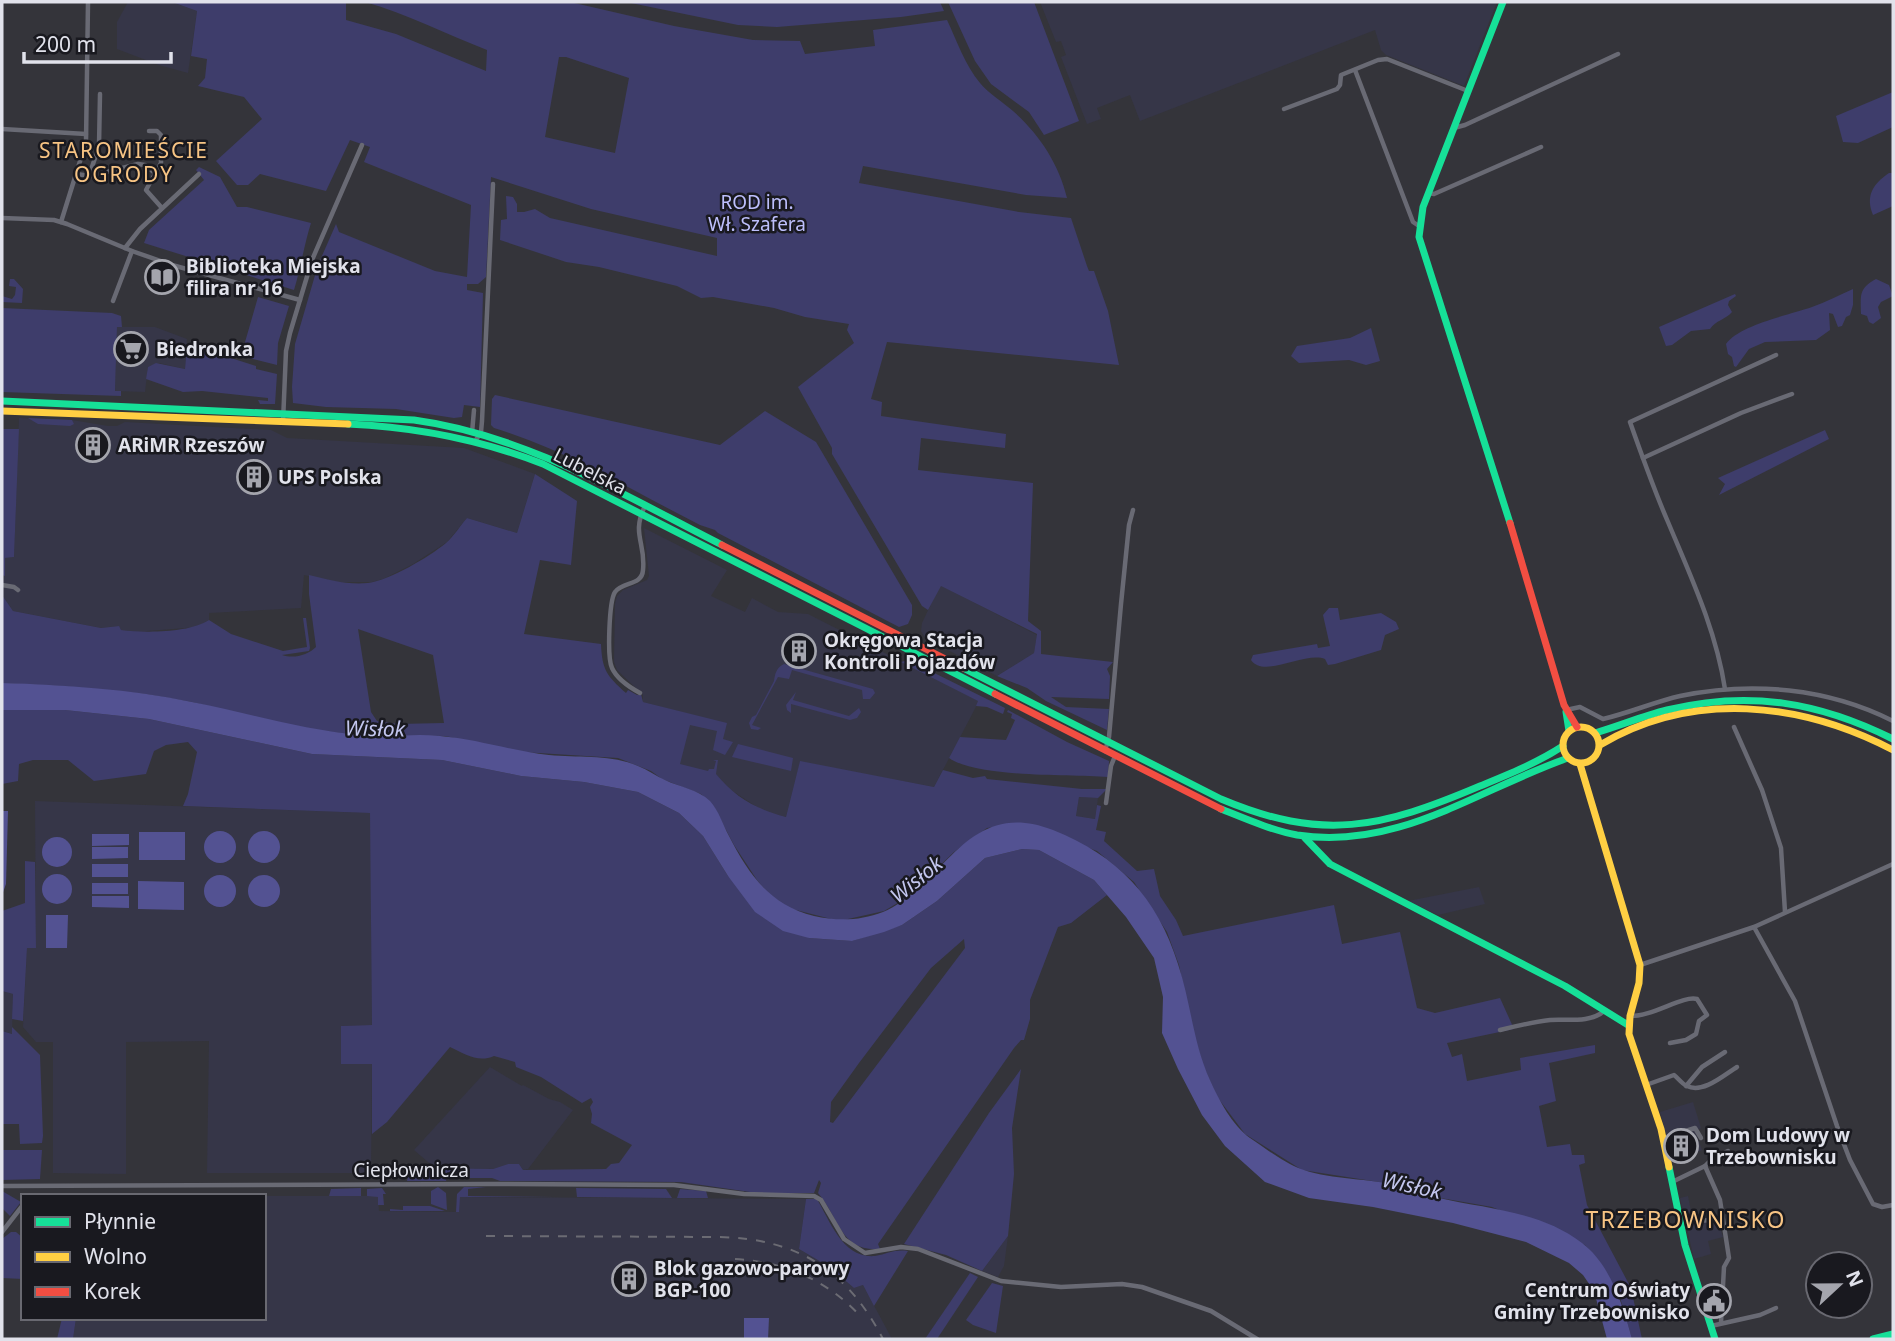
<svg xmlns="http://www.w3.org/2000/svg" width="1895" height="1341" font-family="'Noto Sans',sans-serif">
<rect width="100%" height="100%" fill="#34343a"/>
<g fill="#363648">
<path d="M128,2H172L197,11L188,73L159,65L117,49V22Z"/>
<path d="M1040,2H1497L1464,86L1386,55L1381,50L1375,30L1140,121L1130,95L1097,108L1101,119L1087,124L1061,57L1066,55L1061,41L1056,42Z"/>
<path d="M117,327H155L187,339L185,369L159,363L148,367L145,392L115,391Z"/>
<path d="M19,418L72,420L108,426H117L125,422L271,430L287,438L464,448L535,474L517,533L467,518L447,542L413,564L383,579L372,582H337L304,575L301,608L209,613V620L198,627L135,632L121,630L118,626L101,628L13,611L2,595L5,558L14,557Z"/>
<path d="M644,528L727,570L711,596L745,612L752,598L778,612L808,614L979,701L934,787L800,762L786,817L763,811L728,788L677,764L687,717L727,724L643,702V695L617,670L614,662L615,604L617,596L623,590L647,580L649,576Z"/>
<path d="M940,585L1037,635L1034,653L997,676L925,638L921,631L922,623Z"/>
<path d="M1079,797L1098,798L1095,819L1076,816Z"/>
<path d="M35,801L371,813L372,1025L341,1026L372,1063L371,1173H207L209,1041L126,1042V1174L53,1173V1042H36L23,1027L27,948L36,947Z"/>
<path d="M1479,887L1485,904L1438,915L1408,901Z"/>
<path d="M2,991L13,994L12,1034L2,1031Z"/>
<path d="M490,1067L522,1086L523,1085L549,1099L560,1102L573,1110L528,1169L523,1170L519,1164H508L493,1169L435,1168L414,1150Z"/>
<path d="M1693,1102L1701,1128L1695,1131L1702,1150L1674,1163L1660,1112Z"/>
<path d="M264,1196H378L379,1211L456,1212L459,1211V1197L806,1199L799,1249L828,1266L854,1288L863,1285L892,1339H73L76,1318H264Z"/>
<path d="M1688,1196L1693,1221H1716L1719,1224L1723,1237L1708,1241L1711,1254L1694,1259L1680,1198Z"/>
<path d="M1008,1236L1004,1266L998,1277L982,1271Z"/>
</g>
<g fill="#3e3d6b" fill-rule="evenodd">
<path d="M172,2H346V20L396,34L486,71L487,50C446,34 407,14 365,2H570L674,26L753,40L800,41L805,54L875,46L873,30L947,20C957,41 965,65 980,83C989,94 1003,102 1013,111C1039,134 1059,164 1067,198L1026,195L863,166L859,183L1019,212L1071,218L1087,266L1089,271H1094L1108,311L1119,365L887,342L871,399L882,402L881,416L1006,434L1005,448L921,438L918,470L1033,483L1028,621L1041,631V654L1113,662L1107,669L1110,676L1109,699L1051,697L1066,707L1109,709L1107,730L1046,701L1027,688L997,676L1034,653L1037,634L941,586L928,610L922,606L832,454V448L798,387L854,343L847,330L849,324L805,317L774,308L713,297L701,298L677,286L599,267L566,262L500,240L501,220L507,219L506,196L513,197L517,204V212H524L535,209L550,218L717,256V238L591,209L491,177L486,277L478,284H467V290L483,293L480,407L464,405L462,417L454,418L396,409L326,407L293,403L292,387L295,344L318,265L336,224L339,232L435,271L467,277L471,205L364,162L370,147L350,140L326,191L260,174L248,185H237L216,161L262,119L244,97L198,86L205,78L207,59L191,56L197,11ZM559,57H566L629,78L615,153L545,137Z"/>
<path d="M601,2H940L944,11L901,17L777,27L738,25L631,3Z"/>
<path d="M948,2H1034L1079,121L1044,135L1029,112L991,84L975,61Z"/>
<path d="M1893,92V127L1858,143L1843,142L1836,116Z"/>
<path d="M199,167L220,177L237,207H247L311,223C304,245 301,267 294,290L144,243L149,230L204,180L196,170Z"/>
<path d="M1889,173H1893V206L1873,215C1865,196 1873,184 1889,173Z"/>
<path d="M10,279H14L23,289L22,303L2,302V296L12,299L15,295L16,287L9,286Z"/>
<path d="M1876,279L1889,285L1893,296L1881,302L1878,307L1881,318L1873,324L1869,322L1867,316L1861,314C1861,295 1858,289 1876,279Z"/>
<path d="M1853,289V305L1850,315L1846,317L1842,326L1838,327L1833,314L1829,313L1830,330L1816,340L1765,342L1749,349L1736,367L1734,366L1732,357L1728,354L1726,344C1739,325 1789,315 1812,307C1826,302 1839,295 1853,289Z"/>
<path d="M1735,294L1736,296L1729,301L1728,305L1732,312C1725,320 1716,320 1710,329L1691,331L1672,345L1666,346L1659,327Z"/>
<path d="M258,297L289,306L278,343L277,365L241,356Z"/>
<path d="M2,308L112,313L121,316L122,327H117L115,391H121V396L2,392Z"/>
<path d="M1371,328L1380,361L1366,365L1349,360L1299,363L1291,356L1297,346L1350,338Z"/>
<path d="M187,344L256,366V369L277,374L275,404H260L258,400L268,401V398L202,391L183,392L146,379L148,367L156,363L185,369Z"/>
<path d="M495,395L720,445L765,411L816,442L912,605V615L908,624L899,627L718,533L715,530L700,525C633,491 567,450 494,428L491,425L492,399Z"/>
<path d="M28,418L72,420L74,424L70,426L38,424Z"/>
<path d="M2,429H19L14,557L5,558V576L2,575Z"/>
<path d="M1825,430L1829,439L1719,495L1725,484L1718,478Z"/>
<path d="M535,474L577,501L571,565L540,560L524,634L601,644C602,670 607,676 626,693L628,690L637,695L641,694L643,702L727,723L723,739L733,742L725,755L713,750L717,731L690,725L680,764L708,771L709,769H714L716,761L713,760H718L716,774C736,798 756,809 786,817L800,761L934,787L943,770L973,778L985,776L987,779L1082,789H1107L1098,798L1079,797L1076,816L1095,819L1097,805L1101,806L1096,830L1106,832L1104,841L1137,871L1154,869L1160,896L1176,920L1183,936L1334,905L1342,944L1400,932L1417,1008L1435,1013L1500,998L1514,1029L1447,1043L1452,1057L1462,1054L1467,1081L1521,1070L1520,1058L1595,1045V1053L1549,1063L1556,1101L1539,1106L1547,1147L1570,1144L1572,1155H1584L1585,1163L1579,1165L1587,1205L1631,1288L1642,1339H1632L1621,1301L1605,1270L1585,1245L1492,1207L1435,1197L1398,1185L1302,1170L1245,1134L1218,1098L1203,1065L1192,1029L1179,965L1167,932L1134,882L1097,851L1021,823L987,828L954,852L906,898L884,911L839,921L788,908L769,894L757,880L734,845L714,807L701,794L662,779L651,771L618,758L522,752L445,736L360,735L304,729L192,702L146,694L62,686L2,683V595L13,611L101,628L119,626L121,630C145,633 189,633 209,620L231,634L283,651L307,647L303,618H306L310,648L309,651L282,655C294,659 308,655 316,647L309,594V575C329,580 348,585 368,583C390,580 429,557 446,543C454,536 460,526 467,518L517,533ZM358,629L433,655L444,723L398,724L377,721L371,712Z"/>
<path d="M1329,608H1338L1340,620L1381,613L1396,622L1399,629L1385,635L1381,650L1335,664L1328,665L1325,659C1305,651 1264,679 1251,660L1253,655L1317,644L1318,648L1330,646L1323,615Z"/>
<path d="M908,660L1005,708L1003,714L987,707L976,706L978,701L901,662Z"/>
<path d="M784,664L873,689L875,693L870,699H863L862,690L792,670L789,679L778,677L752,725L761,728L758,730L751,729L749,723L752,717L756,715L774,681C775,674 776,668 784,664Z"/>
<path d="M796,692L793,700L849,716L859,708L861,712L857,718L850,720L791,704V713L787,710L786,705Z"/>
<path d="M2,710H65L149,719L312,754L442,760L521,776L584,782L638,792L679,813L703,836L728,876L809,938L852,941L902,925L937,901L985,858L1022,849L1039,850L1094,880L1107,895L1071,923L1058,927L1030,1000V1019L1024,1040H1021L1014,1048L878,1244L880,1249C840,1252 839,1217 818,1193L821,1183L819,1180L814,1193H757L681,1182L500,1181L492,1178H447L446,1181H407L409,1171L435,1168L493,1169L508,1164H519L523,1170L606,1169L611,1164L619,1163L632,1145L591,1123L592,1114L590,1107L593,1102L591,1098L582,1103L541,1077L516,1067L515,1062L494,1056C478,1063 465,1054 450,1047L387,1122L372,1134V1064H341V1026L372,1025L370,813L183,806L188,794L197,752L188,742L166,745L154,751L146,774L94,781L68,760H33L19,764L18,781L2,784ZM964,939L965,948L833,1123L830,1122L831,1102L859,1063L931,968Z"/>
<path d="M1008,710L1067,742L1109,761L1108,777C1069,774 978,778 949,758L960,737L1006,740L1015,720L1011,718L1012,714L1007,712Z"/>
<path d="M738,744L793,758L791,771L732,757Z"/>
<path d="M25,861L35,862L36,948H27L23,1021L12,1019L13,994L2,991V911L25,903Z"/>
<path d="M12,1027L40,1055L43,1136L42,1143L20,1144L19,1124H2V1031L12,1034Z"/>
<path d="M1021,1069L1012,1128L1014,1174L1008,1236L982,1271L946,1255L904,1244L989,1113Z"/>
<path d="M2,1150H42L40,1179L2,1180Z"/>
<path d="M438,1187L446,1193L447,1210L431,1204V1191Z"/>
<path d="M464,1187H486L468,1189V1196L555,1197H460L459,1212H456L457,1194Z"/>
<path d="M361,1188V1196H329L331,1189Z"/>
<path d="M382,1188L386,1194H383L384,1205H378V1197L367,1196V1189Z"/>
<path d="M576,1188L666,1189L672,1198L577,1197Z"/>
<path d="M680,1189L706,1191L708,1198H677Z"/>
<path d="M2,1191L21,1202L10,1216L2,1208Z"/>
<path d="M806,1199H817C830,1221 843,1259 875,1256C887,1254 895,1249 908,1251L874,1306L863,1285L854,1288L828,1266L799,1249Z"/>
<path d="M403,1206H430L445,1211H390V1209L403,1210Z"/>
<path d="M11,1232H16L23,1238V1279L2,1278V1239Z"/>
<path d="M970,1273L978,1277L937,1339H925Z"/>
<path d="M992,1283L1003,1286L996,1333L973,1325L966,1320Z"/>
<path d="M62,1318H76L73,1339H57Z"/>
</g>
<g fill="#535292">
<path d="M2,683C65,685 130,689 192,702C248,713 302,730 360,735C387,738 413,733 440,736C477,739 512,751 549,755C579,758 610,754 638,766C648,770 656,776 665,780C679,787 698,789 710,801C719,811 723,825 729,836C749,875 770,905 814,916C837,921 860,921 883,912C945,886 966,796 1053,830C1118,856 1157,897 1178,964C1191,1003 1193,1043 1210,1080C1219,1100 1232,1125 1250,1138C1265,1148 1284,1163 1301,1169C1323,1178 1366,1179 1391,1184C1407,1187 1423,1195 1439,1198C1487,1209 1541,1211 1582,1243C1611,1265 1623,1306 1632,1339H1607L1594,1291L1583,1275L1569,1263L1526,1242L1453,1223L1373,1207L1309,1198L1265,1182L1225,1146L1202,1115L1178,1069L1162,1033L1163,997L1154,958L1126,917L1094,880L1039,850L1022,849L985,858L937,901L902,925L884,932L852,941L809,938L783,931L755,912L728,876L703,836L679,813L638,792L584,782L521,776L442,760L312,754L149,719L65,710H2Z"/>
<path d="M2,811H8L6,884L2,895Z"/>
<circle cx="220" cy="847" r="16"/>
<circle cx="264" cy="847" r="16"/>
<rect x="139" y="832" width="46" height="28"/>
<path d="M92,834H129V845L92,846Z"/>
<circle cx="57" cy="852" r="15"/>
<path d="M92,847H128V858L92,859Z"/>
<rect x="92" y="864" width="36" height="13"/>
<circle cx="57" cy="889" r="15"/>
<circle cx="220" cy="891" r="16"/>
<circle cx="264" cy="891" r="16"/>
<path d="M138,881L184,882V910L138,909Z"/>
<rect x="92" y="883" width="36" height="11"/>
<path d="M92,896H129V908L92,907Z"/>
<path d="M46,915H68L67,948H46Z"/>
<path d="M744,1318H769L768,1339H744Z"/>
</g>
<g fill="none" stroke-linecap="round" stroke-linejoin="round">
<g stroke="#696a74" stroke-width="4.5">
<path d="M1355,70L1413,222L1419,226"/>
<path d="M1284,109L1337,89L1340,85L1341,75L1378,60L1387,59L1468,91"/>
<path d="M1454,128L1465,125L1618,54"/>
<path d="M2,129L86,134"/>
<path d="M149,131H157L161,135V163L146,190L162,208"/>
<path d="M76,174L91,176L138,164L145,165L156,174"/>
<path d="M89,176L99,146L100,94"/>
<path d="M1428,193L1434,194L1541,147"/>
<path d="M2,218L54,220L67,224L132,251L172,265L300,300"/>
<path d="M61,222L86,142L88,2"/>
<path d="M125,248L140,229L199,174"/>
<path d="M113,301L132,251"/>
<path d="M283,422L286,351L290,333L312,260L362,145"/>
<path d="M472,433L474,410"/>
<path d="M476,440L481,432L482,421L493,184"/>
<path d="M1643,458L1741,413L1792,394"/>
<path d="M2,585L14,587L18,590"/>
<path d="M1725,689C1716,630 1691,577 1668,522C1654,490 1642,456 1630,422L1776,355"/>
<path d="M640,693C629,687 617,679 612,668C607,658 609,601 615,592C623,581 642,586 643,570C646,543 631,534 645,506"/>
<path d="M1566,710L1580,707L1603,719C1629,713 1654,702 1680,696C1752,681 1828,688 1893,721"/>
<path d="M1734,727L1762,790L1781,848L1785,912"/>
<path d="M1105,751L1109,737L1121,604L1129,525L1133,510"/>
<path d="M1106,803L1111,766L1115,756"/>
<path d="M1754,927L1795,1001L1837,1126L1850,1160L1873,1204L1882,1207L1893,1205"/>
<path d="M1640,965L1754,927L1893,864"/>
<path d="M1630,1016C1652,1017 1683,995 1697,999L1707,1015L1699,1021L1696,1034L1686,1040L1670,1043"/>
<path d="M1500,1030C1516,1026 1533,1022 1550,1020C1567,1019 1591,1023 1604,1011"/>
<path d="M1646,1085L1674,1075C1678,1078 1682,1084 1687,1086C1703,1094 1724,1075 1737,1067"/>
<path d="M1686,1086L1702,1067L1725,1052"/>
<path d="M1664,1138L1695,1128L1701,1138"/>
<path d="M1705,1166L1712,1159L1728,1151"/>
<path d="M1672,1182L1705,1166L1720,1200L1729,1258L1724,1267L1721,1323"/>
<path d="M2,1186L488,1184L674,1185L744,1194L814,1196L821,1200L844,1239L865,1253L901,1247L918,1249L1001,1281L1061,1287L1122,1284L1142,1287L1211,1311L1257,1339"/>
<path d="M1680,1221L1722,1220"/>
<path d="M2,1232L23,1205"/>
<path d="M1706,1312L1720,1307"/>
<path d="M1711,1326L1760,1315L1776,1308"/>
</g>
<g stroke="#16e098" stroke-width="7">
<path d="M1503,2L1423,207L1419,237L1510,523"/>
<path d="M2,401L414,420C526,435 623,495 722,545"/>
<path d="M348,424C416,427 479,439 543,464L995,694"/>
<path d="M963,668L1221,799C1323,842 1381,828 1480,786C1509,774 1537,763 1563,746"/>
<path d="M1566,712L1569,731"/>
<path d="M1595,733C1619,726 1643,716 1667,710C1749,690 1819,702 1893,739"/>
<path d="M1221,809C1246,819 1271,830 1297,835C1397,851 1479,789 1568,758"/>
<path d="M1305,838L1330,864L1565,986L1628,1025"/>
<path d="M1669,1167L1685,1245L1715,1339"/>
<path d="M1873,1339L1893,1334"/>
</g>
<g stroke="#ffcf43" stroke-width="7">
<path d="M2,411L348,424"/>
<circle cx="1581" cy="745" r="18"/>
<path d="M1600,745C1693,690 1801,702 1893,750"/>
<path d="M1580,764L1640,965L1639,983L1630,1016L1629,1034L1661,1129L1669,1167"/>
</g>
<g stroke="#f24e42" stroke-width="7">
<path d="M1510,523L1564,705L1577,727"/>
<path d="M722,545L963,668"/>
<path d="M995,694L1221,809"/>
</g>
<g stroke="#6b6b73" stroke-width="2" stroke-dasharray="9 9" stroke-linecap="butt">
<path d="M486,1236L720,1237C798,1239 847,1270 883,1339"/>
<path d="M735,1259C785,1262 828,1280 862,1318"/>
</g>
</g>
<defs>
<g id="library-ring" transform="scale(1.75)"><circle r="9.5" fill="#19191f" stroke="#a4a5ad" stroke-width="1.5"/><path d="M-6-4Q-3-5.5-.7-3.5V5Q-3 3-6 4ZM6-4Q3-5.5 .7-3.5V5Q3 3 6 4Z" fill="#a4a5ad"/></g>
<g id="supermarket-ring" transform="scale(1.75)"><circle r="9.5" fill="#19191f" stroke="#a4a5ad" stroke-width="1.5"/><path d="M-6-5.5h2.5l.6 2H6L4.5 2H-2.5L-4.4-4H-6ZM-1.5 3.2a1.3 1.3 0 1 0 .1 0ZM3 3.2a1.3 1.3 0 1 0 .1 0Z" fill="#a4a5ad"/></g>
<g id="building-ring" transform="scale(1.75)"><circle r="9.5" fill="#19191f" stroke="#a4a5ad" stroke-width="1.5"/><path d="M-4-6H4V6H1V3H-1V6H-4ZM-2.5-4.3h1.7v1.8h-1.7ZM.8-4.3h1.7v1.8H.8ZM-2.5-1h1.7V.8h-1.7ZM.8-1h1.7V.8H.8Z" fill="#a4a5ad"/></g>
<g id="civic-ring" transform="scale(1.75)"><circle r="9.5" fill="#19191f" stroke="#a4a5ad" stroke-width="1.5"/><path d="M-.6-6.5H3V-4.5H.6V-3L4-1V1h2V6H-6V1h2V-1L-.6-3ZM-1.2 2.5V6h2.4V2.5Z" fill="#a4a5ad"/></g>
</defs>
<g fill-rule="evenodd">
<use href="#library-ring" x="162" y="277"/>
<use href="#supermarket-ring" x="131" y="349"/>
<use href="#building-ring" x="93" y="445"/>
<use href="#building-ring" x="254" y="477"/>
<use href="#building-ring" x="799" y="651"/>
<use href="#building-ring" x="1681" y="1146"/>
<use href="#building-ring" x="629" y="1279"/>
<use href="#civic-ring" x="1714" y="1301"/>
</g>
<g text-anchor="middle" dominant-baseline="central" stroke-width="5" stroke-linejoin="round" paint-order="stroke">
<g font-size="19" fill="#bdbffc" stroke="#19191f">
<text x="757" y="202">ROD im.<tspan x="757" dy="22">Wł. Szafera</tspan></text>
</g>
<g font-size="19" font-weight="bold" fill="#e1e2eb" stroke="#19191f" text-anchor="start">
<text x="186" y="266">Biblioteka Miejska<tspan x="186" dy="22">filira nr 16</tspan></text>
<text x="156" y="349">Biedronka</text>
<text x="118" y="445">ARiMR Rzeszów</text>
<text x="278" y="477">UPS Polska</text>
<text x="824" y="640">Okręgowa Stacja<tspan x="824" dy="22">Kontroli Pojazdów</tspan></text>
<text x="1706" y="1135">Dom Ludowy w<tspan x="1706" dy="22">Trzebownisku</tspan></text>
<text x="654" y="1268">Blok gazowo-parowy<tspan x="654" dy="22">BGP-100</tspan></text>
<text x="1690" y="1290" text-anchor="end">Centrum Oświaty<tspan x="1690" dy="22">Gminy Trzebownisko</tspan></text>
</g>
<g font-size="19" fill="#e1e2eb" stroke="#19191f">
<text transform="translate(590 471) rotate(27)">Lubelska</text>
<text x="411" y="1170">Ciepłownicza</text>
</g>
<g font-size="21" letter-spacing="2" fill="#f7c484" stroke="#19191f">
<text x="124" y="150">STAROMIEŚCIE<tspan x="124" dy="24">OGRODY</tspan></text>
</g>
<g font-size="21" font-style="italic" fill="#c3c6ee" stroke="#19191f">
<text transform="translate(375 728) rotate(1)">Wisłok</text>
<text transform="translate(916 879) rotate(-39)">Wisłok</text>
<text transform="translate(1412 1185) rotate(12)">Wisłok</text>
</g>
<g font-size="23" letter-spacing="2" fill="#f7c484" stroke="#19191f">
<text x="1686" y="1219">TRZEBOWNISKO</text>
</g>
</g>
<rect width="1895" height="1341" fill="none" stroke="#e1e2eb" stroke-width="7"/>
<rect x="21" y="1194" width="245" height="126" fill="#19191f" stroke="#696971" stroke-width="2"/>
<rect x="35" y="1217" width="35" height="10" fill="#16e098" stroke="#696971" stroke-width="2"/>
<text x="84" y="1229" font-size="21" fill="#e1e2eb">Płynnie</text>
<rect x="35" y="1252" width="35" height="10" fill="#ffcf43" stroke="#696971" stroke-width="2"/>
<text x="84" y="1264" font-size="21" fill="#e1e2eb">Wolno</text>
<rect x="35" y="1287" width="35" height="10" fill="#f24e42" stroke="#696971" stroke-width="2"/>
<text x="84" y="1299" font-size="21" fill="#e1e2eb">Korek</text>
<g transform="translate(1839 1285) rotate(68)"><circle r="33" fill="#19191f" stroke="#696971" stroke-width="2"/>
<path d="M0-5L12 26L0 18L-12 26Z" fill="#a4a5ad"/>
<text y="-10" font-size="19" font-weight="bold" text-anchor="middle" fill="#e1e2eb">N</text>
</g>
<path d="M24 52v10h147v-10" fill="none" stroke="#e1e2eb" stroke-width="3.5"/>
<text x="35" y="52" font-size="21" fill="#e1e2eb" stroke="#19191f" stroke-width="5" paint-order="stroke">200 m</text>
</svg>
